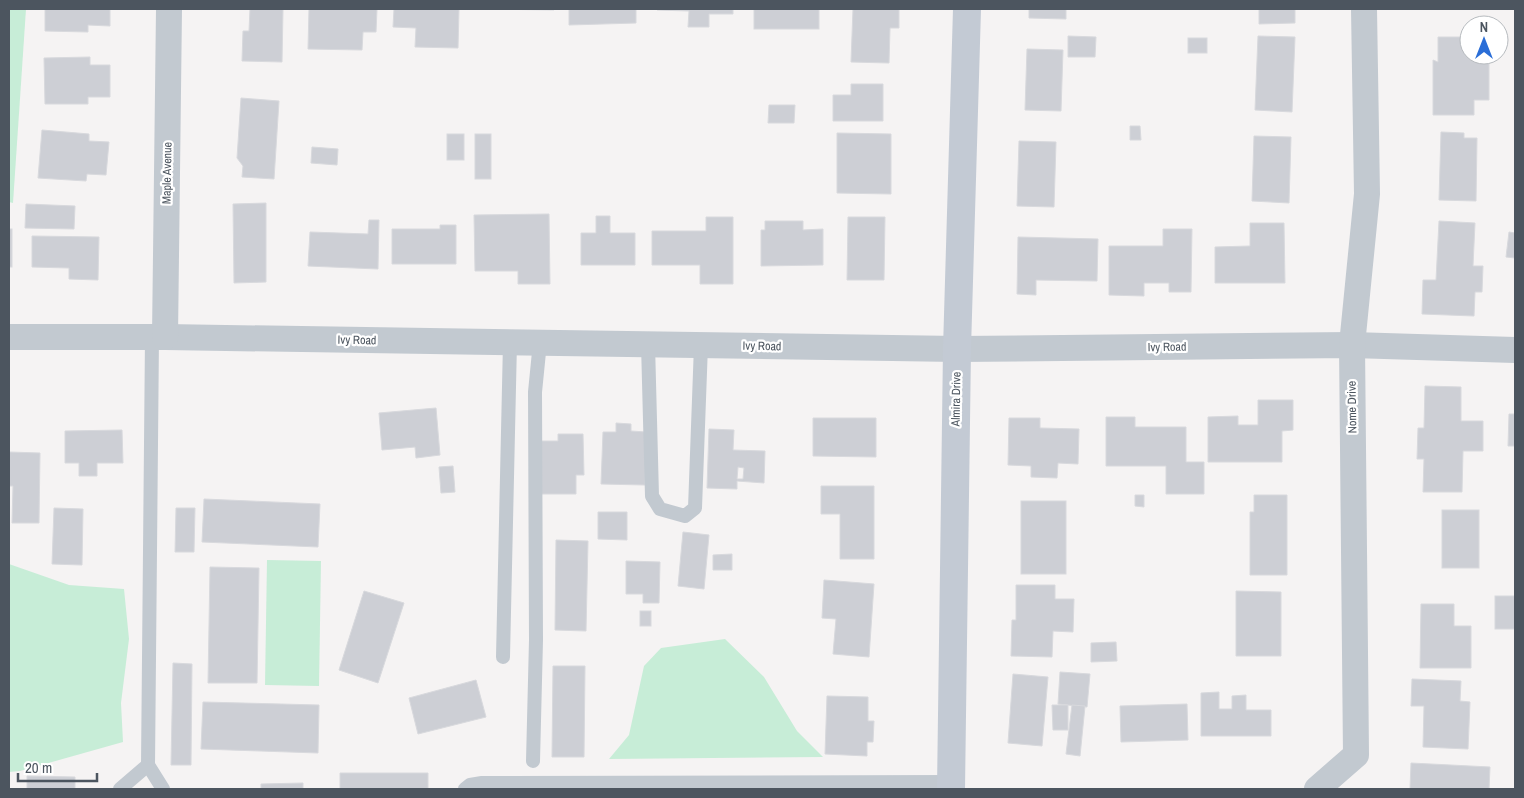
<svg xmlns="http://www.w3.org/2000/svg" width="1524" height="798" font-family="'Archivo Narrow',sans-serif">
<rect width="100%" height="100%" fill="#f5f3f3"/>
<g fill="#c7edd7">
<path d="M9,9H26L13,203L9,202Z"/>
<path d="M267,560L321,561L319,686L265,685Z"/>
<path d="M9,564L69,585L124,589L129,639L121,703L123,742L20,771L9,772Z"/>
<path d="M725,639L764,677L797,731L823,757L609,759L629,735L644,666L661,648Z"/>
</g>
<g fill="#cdcfd5" stroke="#d8d9dd" fill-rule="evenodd">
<path d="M45,9H110V26L88,25V32L45,31Z"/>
<path d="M250,9H283L282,62L242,61L243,31H249Z"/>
<path d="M309,9H377L376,32H363L362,50L308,49Z"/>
<path d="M394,9H459L458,48L415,47L416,28L393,27Z"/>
<path d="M481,9H554V10Z"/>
<path d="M569,9H636V23L569,25Z"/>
<path d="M657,9H733V14H709V27H688L689,11L657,10Z"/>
<rect x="754" y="9" width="65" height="20"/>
<path d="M853,9H899V28H890L889,63L851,62Z"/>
<path d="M1029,9H1066V19L1029,18Z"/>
<path d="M1259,9H1295V23L1259,24Z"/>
<path d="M1068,36L1096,37L1095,57H1068Z"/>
<path d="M1258,36L1295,37L1292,112L1255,110Z"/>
<path d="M1438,37H1469V55H1474V59H1489V100H1474V115H1433V60L1438,62Z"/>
<rect x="1188" y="38" width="19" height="15"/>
<path d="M1027,49L1063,50L1061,111L1025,110Z"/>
<path d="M90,57V65H110V97H88V104H45L44,58Z"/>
<path d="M851,84H883V121H833V95H851Z"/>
<path d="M241,98L279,101L274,179L242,177L243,166L237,158Z"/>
<path d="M769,105H795L794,123H768Z"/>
<path d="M1130,126H1140L1141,140H1130Z"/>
<path d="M42,130L89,134V141L109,142L106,175L87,174L86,181L38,178Z"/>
<path d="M1441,132L1464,133V138H1477L1476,201L1439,200Z"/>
<path d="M837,133L891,134V194L837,193Z"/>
<rect x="447" y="134" width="17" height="26"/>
<rect x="475" y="134" width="16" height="45"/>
<path d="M1254,136L1291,137L1289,203L1252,201Z"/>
<path d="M1019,141L1056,142L1054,207L1017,206Z"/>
<path d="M312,147L338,149L337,165L311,163Z"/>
<path d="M266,203V282L234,283L233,204Z"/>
<path d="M26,204L75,206L74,229L25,228Z"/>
<path d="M549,214L550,284H518V271H475L474,215Z"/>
<path d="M596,216H610V233H635V265H581V233H596Z"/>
<path d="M706,217H733V284H700V265H652V231H706Z"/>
<path d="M848,217H885L884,280H847Z"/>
<path d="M369,220H379L378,269L308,266L310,232L368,234Z"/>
<path d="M765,221H803V230L823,229V265L761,266V230H765Z"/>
<path d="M1439,221L1475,223L1473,266H1483L1482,292H1475L1474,316L1422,314L1423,280H1436Z"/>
<path d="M1250,223H1284L1285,283H1215V247L1250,246Z"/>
<path d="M440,225H456V264H392V229H440Z"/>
<rect x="9" y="229" width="3" height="38"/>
<path d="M1163,229H1192L1191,292H1169V283H1144V296L1109,295V246H1163Z"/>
<path d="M1509,232L1515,233V258L1506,257Z"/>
<path d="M32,236L99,237L98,280L69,279V268L32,267Z"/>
<path d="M1018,237L1098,239L1097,281L1036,280V295L1017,294Z"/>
<path d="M1425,386L1461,387V421H1483V451H1463L1462,492H1423L1424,459H1417L1418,428H1424Z"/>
<path d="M1258,400H1293V430L1282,431V462H1208V417L1238,416V425H1258Z"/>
<path d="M436,408L440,455L416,458L415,447L382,450L379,413Z"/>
<path d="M1509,414H1515V446H1508Z"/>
<path d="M1106,417H1135V427H1186V462H1204V494H1166V466H1106Z"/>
<path d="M813,418H876V457L813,456Z"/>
<path d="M1009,418H1040V428L1079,429L1078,464L1058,463L1057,478L1031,477V466L1008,465Z"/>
<path d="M616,423L631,424V431L646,432L645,485L601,484L603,432H616Z"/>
<path d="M709,429L734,430L733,450L765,451L764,483L737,481V489L707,488ZM738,467L744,468L743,479H737Z"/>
<path d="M122,430L123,463H97V476H79V463H65V431Z"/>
<path d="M558,434H583L584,475H576V494H541L540,441H558Z"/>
<path d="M9,452L40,453L39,523H12L13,486H9Z"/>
<path d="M453,466L455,492L441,493L439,467Z"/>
<path d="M821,486H874V559H840V514H821Z"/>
<path d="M1135,495H1144V507L1135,506Z"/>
<path d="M1254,495H1287V575H1250V512H1254Z"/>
<path d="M204,499L320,504L318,547L202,542Z"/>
<rect x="1021" y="501" width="45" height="73"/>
<path d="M54,508L83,509L82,565L52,564Z"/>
<path d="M176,508H195L194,552H175Z"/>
<rect x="1442" y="510" width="37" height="58"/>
<path d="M598,512H627V540L598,539Z"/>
<path d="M683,532L709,535L704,589L678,586Z"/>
<path d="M556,540L588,541L586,631L555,630Z"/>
<path d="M732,554V570H713V555Z"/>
<path d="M626,561L660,562L659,603H643V594H626Z"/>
<path d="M210,567L259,568L257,683H208Z"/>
<path d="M824,580L874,584L869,657L833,654L836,619L822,618Z"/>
<path d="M1016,585H1055V599H1074L1073,632L1053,631L1052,657L1011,656L1012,620H1016Z"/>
<path d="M364,591L404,603L378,683L339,670Z"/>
<path d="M1236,591L1281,592V656H1236Z"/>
<rect x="1495" y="596" width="20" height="33"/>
<path d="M1421,604H1454V626H1471V668H1420Z"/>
<rect x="640" y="611" width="11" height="15"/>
<path d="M1116,642L1117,661L1091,662V643Z"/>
<path d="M173,663L192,664L191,765H171Z"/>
<path d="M553,666H585L584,757H552Z"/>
<path d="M1060,672L1090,674L1087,707L1058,704Z"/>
<path d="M1013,674L1048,677L1042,746L1008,743Z"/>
<path d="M1412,679L1461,681L1460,701L1470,702L1468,749L1423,747L1424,706H1411Z"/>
<path d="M476,680L486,717L418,734L409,698Z"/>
<path d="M1219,692V709H1232V696L1246,695V710H1271V736H1201V693Z"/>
<path d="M827,696L868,697V721H874L873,742H867V756L825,754Z"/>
<path d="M203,702L319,705L318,753L201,749Z"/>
<path d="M1187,704L1188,740L1121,742L1120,706Z"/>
<path d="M1052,705H1068V730H1053Z"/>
<path d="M1072,705L1085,706L1080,756L1066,754Z"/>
<path d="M1411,763L1490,767L1489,789H1410Z"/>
<path d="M340,773H428V789H261V784L303,783V789H340Z"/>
<path d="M27,776L75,777V789H27Z"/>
</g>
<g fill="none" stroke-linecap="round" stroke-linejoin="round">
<g stroke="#c2c9d0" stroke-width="14">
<path d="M152,337L148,765L163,789"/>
<path d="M648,344L652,496L660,509L685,516L695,508L701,345"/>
<path d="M503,657L510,342"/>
<path d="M533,761L536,640L535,392L540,342"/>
<path d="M120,789L148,765"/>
<path d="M465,789L470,785L482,783L951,782"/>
</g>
<g stroke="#c2c9d0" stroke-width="26">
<path d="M9,337H165L957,349L1352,345L1515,350"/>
<path d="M165,337L169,9"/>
<path d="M1317,789L1356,755L1352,345L1367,194L1364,9"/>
</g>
<path stroke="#c3cad4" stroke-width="28" d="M951,789L957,349L967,9"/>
</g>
<g text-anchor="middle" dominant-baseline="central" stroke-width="4.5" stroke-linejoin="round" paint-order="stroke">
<g font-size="12" fill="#4c555f" stroke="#fff">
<text transform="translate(167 173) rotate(-89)">Maple Avenue</text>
<text transform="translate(357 340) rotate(1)">Ivy Road</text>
<text transform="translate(762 346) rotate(1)">Ivy Road</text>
<text transform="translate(1167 347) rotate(-1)">Ivy Road</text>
<text transform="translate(956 399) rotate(-89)">Almira Drive</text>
<text transform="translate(1352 407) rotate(-91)">Nome Drive</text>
</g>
</g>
<rect width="1524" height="798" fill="none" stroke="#4c555f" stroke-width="20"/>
<g transform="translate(1484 40)"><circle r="24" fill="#ffffff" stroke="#b7bbbf"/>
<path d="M0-4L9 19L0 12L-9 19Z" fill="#2b6ed7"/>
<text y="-8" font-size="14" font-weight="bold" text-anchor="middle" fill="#4c555f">N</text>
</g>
<path d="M18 773v8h79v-8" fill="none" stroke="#4c555f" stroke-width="2.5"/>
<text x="25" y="773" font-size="15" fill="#4c555f" stroke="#ffffff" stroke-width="4" paint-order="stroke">20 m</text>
</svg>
